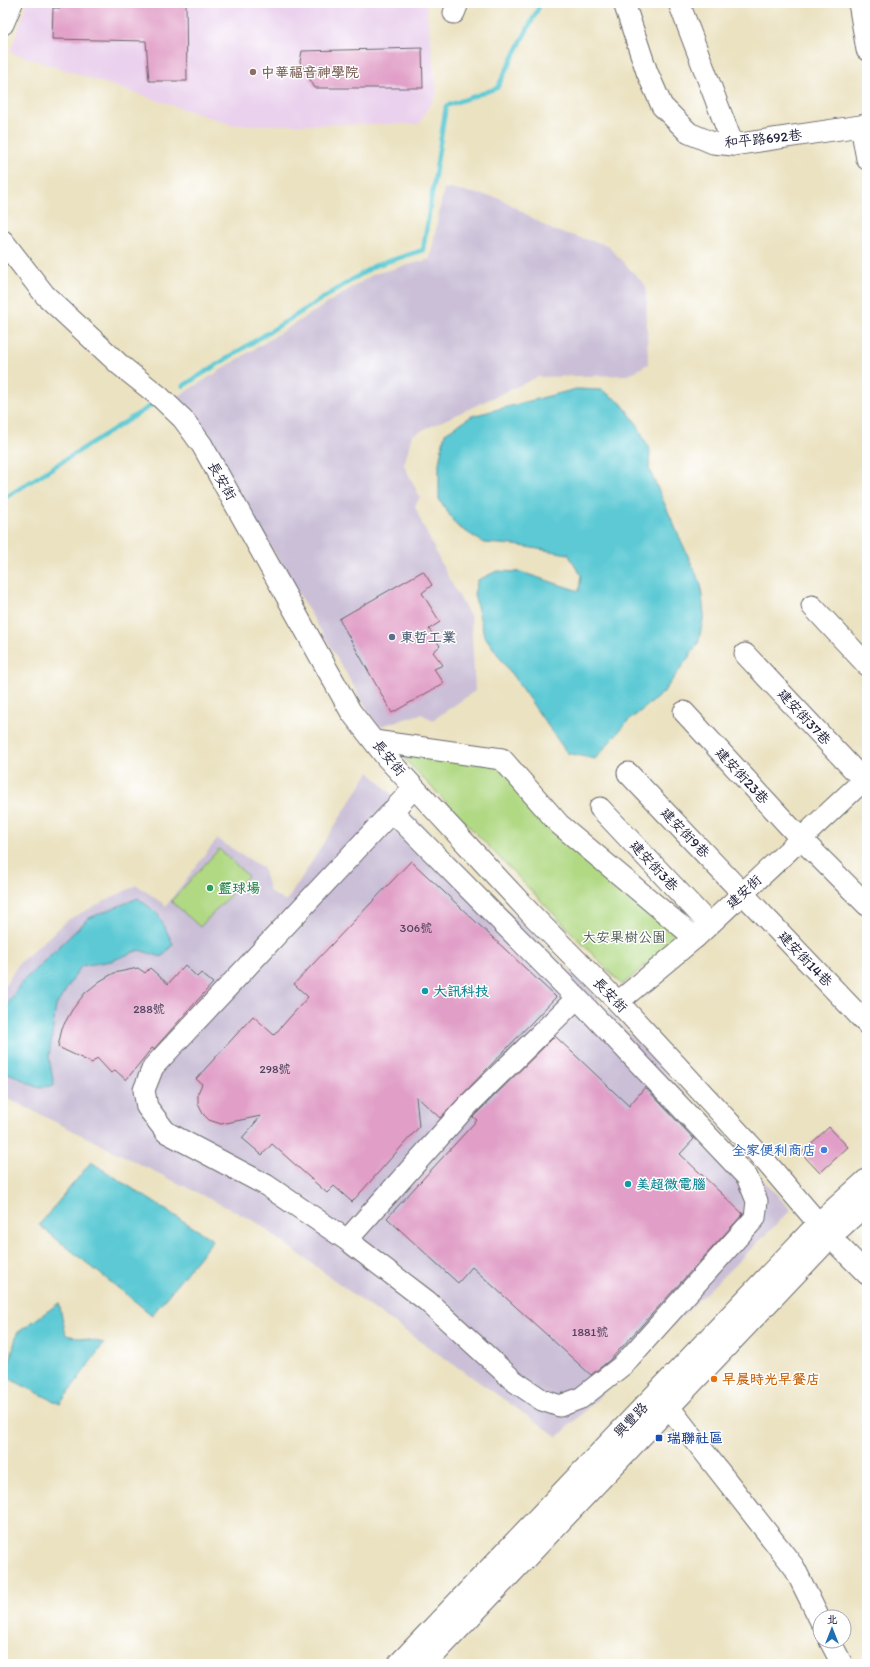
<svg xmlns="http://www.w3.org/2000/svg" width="870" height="1667" font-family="Itim,'LXGW WenKai TC',sans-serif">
<rect width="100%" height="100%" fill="#fff"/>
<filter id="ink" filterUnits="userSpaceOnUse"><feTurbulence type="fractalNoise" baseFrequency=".025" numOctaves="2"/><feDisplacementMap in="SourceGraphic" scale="8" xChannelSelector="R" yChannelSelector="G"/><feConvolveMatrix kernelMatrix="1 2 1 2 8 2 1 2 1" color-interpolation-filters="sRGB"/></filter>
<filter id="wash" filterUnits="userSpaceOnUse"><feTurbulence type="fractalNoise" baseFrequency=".012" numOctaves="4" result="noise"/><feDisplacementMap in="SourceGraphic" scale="16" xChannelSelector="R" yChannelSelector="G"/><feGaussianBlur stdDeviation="0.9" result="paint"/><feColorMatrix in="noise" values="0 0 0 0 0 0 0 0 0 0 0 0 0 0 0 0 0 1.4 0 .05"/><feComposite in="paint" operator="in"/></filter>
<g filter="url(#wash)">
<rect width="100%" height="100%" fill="#ebe2c1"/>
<path fill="#ead1ed" d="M27,3H426L437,93L419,124L232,125L10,52Z"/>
<g fill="#cabfd7">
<path d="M444,188L500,198L552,230L607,245L646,286L648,364L629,375L538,377L412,435L404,465L420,497L415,506L421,521L443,567L471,618L475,691L433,720L421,714L378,727L201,429L174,399L374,274L430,259Z"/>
<path d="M369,772L589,990L791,1210L558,1437L365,1303L256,1222L3,1096V989L19,963L69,919L137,885L166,906L217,839L263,868L270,892L286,902Z"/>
</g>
<g fill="#b1d984" stroke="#6a7e60">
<path d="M393,747L495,761L556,830L678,938L622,985Z"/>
<path d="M219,849L248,876L200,927L171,901Z"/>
</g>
<g fill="#5cc9d4" stroke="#3f7688">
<path d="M576,389L602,390L621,403L637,424L650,451L649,469L701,585L704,615L698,644L663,693L627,722L595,759L567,753L484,635L474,594L478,580L497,571L521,572L579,591L581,575L568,554L514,545L484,543L457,526L439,499V463L445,433L472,416Z"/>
<path d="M138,898L158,914L173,944L162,957L139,950L111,961L81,966L56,1006L49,1057L54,1086L36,1087L11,1074L3,1073V1011L21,983L89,918Z"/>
<path d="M91,1162L213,1240L152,1315L39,1225Z"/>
<path d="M59,1303L66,1335L104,1343L60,1404L6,1377L17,1333Z"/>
</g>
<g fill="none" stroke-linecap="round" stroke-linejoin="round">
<g stroke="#5cc9d4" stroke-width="4.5">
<path d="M183,386L374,266L423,250L446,106L497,88L541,3"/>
<path d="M3,499L152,405"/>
</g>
</g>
<g id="blocks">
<g fill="#e19fc7">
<path d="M61,3H186L187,81H149L146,41L52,39L53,8H60Z"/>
<path d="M422,48L423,88H315L300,62L302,51Z"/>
<path d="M423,571L432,585L422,593L440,622L429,629L440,646L433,652L443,665L434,669L444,683L392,713L339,619Z"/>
<path d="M411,861L556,997L440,1118L416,1096L419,1127L352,1202L334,1186L327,1193L272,1144L262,1155L242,1138L261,1116L221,1124L209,1120L203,1114L198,1104V1093L202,1084L196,1079L253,1016L274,1035L308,997L294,984Z"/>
<path d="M185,965L197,977L201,973L213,983L154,1049L152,1048L126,1080L115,1070L111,1073L97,1058L92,1063L58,1047L62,1028L72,1010L85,993L100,981L114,973L138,968L145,973L150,968L168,984Z"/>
<path d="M555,1036L629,1106L645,1087L694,1139L680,1154L743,1214L611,1359L591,1375L472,1267L458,1283L387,1218L477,1120L473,1117L475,1115Z"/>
<path d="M829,1127L848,1147L820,1173L801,1153Z"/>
</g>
</g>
</g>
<g filter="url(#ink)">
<use href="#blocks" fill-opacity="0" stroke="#68656a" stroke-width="1"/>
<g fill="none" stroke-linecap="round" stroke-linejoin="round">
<g stroke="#68656a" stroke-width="23">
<g id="minor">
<path d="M624,3L647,72L662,106L689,133L713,143L733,145L867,125"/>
<path d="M679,3L733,145"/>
<path d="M859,3L867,50"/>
<path d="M454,13L458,3"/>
<path d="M3,24L12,3"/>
<path d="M861,126L867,159"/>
<path d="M3,241L45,295L120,365L160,397L183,419L202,445L351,712L386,757L532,915L618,1002L766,1162L830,1237L867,1274"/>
<path d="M812,606L867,665"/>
<path d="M745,654L867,784"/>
<path d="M684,712L801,839L867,905"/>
<path d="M374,741L502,759L559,824L695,938"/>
<path d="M628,773L867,1024"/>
<path d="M600,808L709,924"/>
<path d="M392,811L577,998L747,1177L757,1201L755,1218L623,1365L581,1398L560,1406L542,1400L514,1381L427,1301L347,1240L266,1185L166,1132L147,1107L144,1090L153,1067L414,788"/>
<path d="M618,1002L695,938L867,777"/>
<path d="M347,1240L466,1107L577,998"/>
<path d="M669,1407L794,1567L820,1620"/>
<path d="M830,1641L842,1664"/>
</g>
</g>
<g stroke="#68656a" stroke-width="24">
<g id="major">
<path d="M399,1664L818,1224L867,1180"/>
<path d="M425,1664L830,1237L867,1203"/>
</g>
</g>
<use href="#minor" stroke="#fff" stroke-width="21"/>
<use href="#major" stroke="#fff" stroke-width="22"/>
</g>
</g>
<circle fill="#8d6e63" stroke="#fff" stroke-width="1.5" cx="253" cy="72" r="4"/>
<circle fill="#5c6f8a" stroke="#fff" stroke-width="1.5" cx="392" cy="637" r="4"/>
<circle fill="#2e9e5b" stroke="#fff" stroke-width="1.5" cx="210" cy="888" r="4"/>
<g fill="#0f9aa8" stroke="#fff" stroke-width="1.5">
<circle cx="425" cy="991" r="4"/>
<circle cx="628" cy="1184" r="4"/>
</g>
<circle fill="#3f7fe0" stroke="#fff" stroke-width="1.5" cx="824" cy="1150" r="4"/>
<circle fill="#e8710a" stroke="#fff" stroke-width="1.5" cx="714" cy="1379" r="4"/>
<rect fill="#1a4fb4" stroke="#fff" stroke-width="1.5" x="655" y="1434" width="8" height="8" rx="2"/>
<g text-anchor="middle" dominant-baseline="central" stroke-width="3" stroke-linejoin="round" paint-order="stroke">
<g font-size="12" fill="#52415e">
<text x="416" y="928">306號</text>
<text x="149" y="1009">288號</text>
<text x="275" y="1069">298號</text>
<text x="590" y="1332">1881號</text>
</g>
<g font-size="14" font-weight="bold" fill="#785e54" stroke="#fff" text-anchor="start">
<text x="261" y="72">中華福音神學院</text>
</g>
<g font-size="14" fill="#22223b" stroke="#fff">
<text transform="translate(763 139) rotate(-6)">和平路692巷</text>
<text transform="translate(222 481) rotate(60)">長安街</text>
<text transform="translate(804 717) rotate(47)">建安街37巷</text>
<text transform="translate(389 758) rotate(50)">長安街</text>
<text transform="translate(742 776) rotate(47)">建安街23巷</text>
<text transform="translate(685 833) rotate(46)">建安街9巷</text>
<text transform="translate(654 866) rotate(47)">建安街3巷</text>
<text transform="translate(744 892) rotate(-43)">建安街</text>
<text transform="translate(805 959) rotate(46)">建安街14巷</text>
<text transform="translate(610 995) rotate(46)">長安街</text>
<text transform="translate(631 1420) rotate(-46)">興豐路</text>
</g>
<g font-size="14" font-weight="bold" fill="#4e5e75" stroke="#fff" text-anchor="start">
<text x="400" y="637">東哲工業</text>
</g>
<g font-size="14" font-weight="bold" fill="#27864d" stroke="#fff" text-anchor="start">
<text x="218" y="888">籃球場</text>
</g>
<g font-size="14" fill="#4d5951" stroke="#fff">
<text x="624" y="937">大安果樹公園</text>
</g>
<g font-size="14" font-weight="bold" fill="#0d838f" stroke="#fff" text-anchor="start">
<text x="433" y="991">大訊科技</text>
<text x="636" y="1184">美超微電腦</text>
</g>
<g font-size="14" font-weight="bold" fill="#366cbe" stroke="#fff" text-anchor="end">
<text x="816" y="1150">全家便利商店</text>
</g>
<g font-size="14" font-weight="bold" fill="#c56008" stroke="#fff" text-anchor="start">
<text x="722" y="1379">早晨時光早餐店</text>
</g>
<g font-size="14" font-weight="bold" fill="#164399" stroke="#fff" text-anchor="start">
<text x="667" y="1438">瑞聯社區</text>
</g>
</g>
<rect width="870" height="1667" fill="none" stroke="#fff" stroke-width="16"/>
<g transform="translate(832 1629)"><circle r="19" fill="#ffffff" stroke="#a7a7b1"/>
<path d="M0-3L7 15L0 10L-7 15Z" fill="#1f6fb2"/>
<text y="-6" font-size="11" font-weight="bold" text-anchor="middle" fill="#22223b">北</text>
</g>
</svg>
